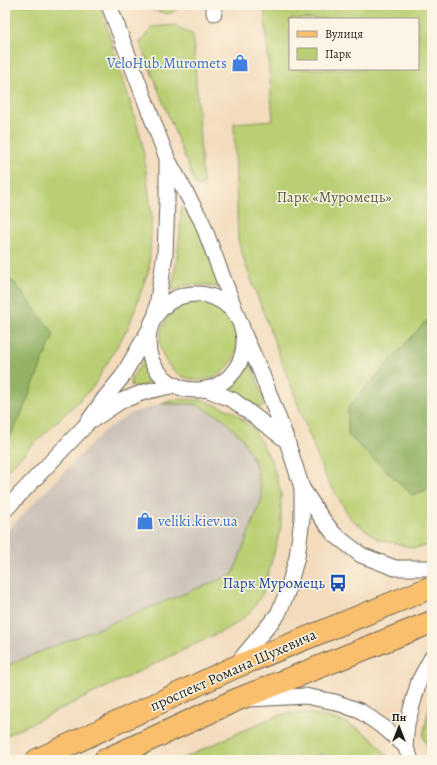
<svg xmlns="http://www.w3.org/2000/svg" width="437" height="765" font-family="Alegreya,serif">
<rect width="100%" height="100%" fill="#fcf5e5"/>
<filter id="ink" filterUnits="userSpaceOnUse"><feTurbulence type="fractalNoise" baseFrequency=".025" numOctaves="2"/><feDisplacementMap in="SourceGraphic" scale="8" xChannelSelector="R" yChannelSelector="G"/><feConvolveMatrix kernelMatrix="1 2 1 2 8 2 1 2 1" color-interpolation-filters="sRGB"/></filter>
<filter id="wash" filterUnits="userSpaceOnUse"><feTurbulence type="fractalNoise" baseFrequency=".012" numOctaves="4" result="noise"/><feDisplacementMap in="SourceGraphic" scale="16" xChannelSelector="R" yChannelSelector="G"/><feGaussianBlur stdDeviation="0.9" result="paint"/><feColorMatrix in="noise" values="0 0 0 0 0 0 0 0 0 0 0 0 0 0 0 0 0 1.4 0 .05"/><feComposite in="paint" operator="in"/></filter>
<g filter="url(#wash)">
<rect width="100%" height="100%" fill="#f3dbbc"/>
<path fill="#ccc2b9" d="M160,404H195L222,418L242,438L255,463L262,498L233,574L5,666V533L105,430L132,413Z"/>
<g fill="#bacf73" stroke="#6b7648" fill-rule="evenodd">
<path d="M5,5H100L142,141L152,217L149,269L129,326L93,387L5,472Z"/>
<path d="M135,5H181L173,12L168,14Z"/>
<path d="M264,5H432V545L414,548L378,539L351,519L324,474L246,266L238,240L234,123L273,120ZM290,19H418V69H290Z"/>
<path d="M175,25L193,35L203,186H196L140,43L152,27Z"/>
<path d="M186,207L190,209L222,288L206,285H188L172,291L180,235L181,208Z"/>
<circle cx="199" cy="341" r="39"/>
<path d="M144,360L148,361L158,377L156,381L135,388L131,385V379Z"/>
<path d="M251,363L265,402L262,407H256L228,384C239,378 244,373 251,363Z"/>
<path d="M177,399L203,400L232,411L254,429L272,462L281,493V527L263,593L250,613L233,626L5,736V666L233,574L262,498L255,463L242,438L222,418L195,404H160Z"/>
<path d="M432,695V760L423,736Z"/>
<path d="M306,713L326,717L344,722L360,730L373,739L388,757L389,760H328L321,754L309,760H180L268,719L285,714Z"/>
</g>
<g fill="#93b265" stroke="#586740">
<path d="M5,279L14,282L54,334L18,422L5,445Z"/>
<path d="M432,319V488L412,495L348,435V408L424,323Z"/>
</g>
</g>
<g filter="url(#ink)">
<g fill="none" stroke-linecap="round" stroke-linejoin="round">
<g stroke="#675f54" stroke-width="17">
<g id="minor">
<path d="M109,5L167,158L202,222L238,318"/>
<path d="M214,5V13"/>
<circle cx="196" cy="342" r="48"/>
<path d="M156,313L165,254L167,201V161"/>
<path d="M243,332L261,372L287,441L302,488L321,517L334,534L361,555L395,568H432"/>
<path d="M206,389L233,400L287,441"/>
<path d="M94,419L121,401L144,392L175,385"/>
<path d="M5,510L85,426L104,399L122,377L148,332"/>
<path d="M235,666L278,614L287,593L297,557L302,519V488"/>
<path d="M249,699L305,696L335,702L360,711L386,729L405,746"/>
<path d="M411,760L405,746L407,724L419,681L432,657"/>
</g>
</g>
<g stroke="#675f54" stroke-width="24">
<g id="primary">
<path d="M37,760L233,668L432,587"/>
<path d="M105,760L236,700L432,622"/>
</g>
</g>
<use href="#minor" stroke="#fff" stroke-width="15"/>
<use href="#primary" stroke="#f9bf6d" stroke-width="22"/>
</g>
</g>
<defs>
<g id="shop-bare" transform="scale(1.38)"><path d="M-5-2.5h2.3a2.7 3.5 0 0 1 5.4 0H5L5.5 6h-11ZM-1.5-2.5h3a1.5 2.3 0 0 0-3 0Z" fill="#3f7fe0" stroke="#fcf5e5" stroke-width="2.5" paint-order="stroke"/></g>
<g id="bus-bare" transform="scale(1.38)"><path d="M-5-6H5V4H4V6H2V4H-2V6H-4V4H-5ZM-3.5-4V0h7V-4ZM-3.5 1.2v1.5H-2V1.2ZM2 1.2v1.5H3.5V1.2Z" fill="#1a4fb4" stroke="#fcf5e5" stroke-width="2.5" paint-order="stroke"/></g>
</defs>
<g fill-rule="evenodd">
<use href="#shop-bare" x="240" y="63"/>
<use href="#shop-bare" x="145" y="521"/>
<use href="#bus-bare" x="338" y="583"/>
</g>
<g text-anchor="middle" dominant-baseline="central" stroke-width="3" stroke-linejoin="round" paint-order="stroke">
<g font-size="15" fill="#366cbe" stroke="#fcf5e5" text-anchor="end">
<text x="227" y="63">VeloHub.Muromets</text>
<text x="158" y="521" text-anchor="start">veliki.kiev.ua</text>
</g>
<g font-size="15" fill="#535b3a" stroke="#fcf5e5">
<text x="334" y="197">Парк «Муромець»</text>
</g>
<g font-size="15" fill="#164399" stroke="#fcf5e5" text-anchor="end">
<text x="325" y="583">Парк Муромець</text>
</g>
<g font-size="15" fill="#1c1c1c" stroke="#fcf5e5">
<text transform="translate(233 670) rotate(-24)">проспект Романа Шухевича</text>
</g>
</g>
<rect width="437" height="765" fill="none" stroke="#fcf5e5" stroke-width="20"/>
<rect x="289" y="18" width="130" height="52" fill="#fcf5e5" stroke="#a29e95"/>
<rect x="297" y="31" width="20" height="6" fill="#f9bf6d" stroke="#a29e95"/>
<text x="325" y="38" font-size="12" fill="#1c1c1c">Вулиця</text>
<rect x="297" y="48" width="20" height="12" fill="#bacf73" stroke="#a29e95"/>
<text x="325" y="58" font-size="12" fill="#1c1c1c">Парк</text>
<g transform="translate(399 727)" stroke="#fcf5e5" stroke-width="3" paint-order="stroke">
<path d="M0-3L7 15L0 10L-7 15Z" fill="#1c1c1c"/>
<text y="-6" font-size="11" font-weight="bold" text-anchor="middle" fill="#1c1c1c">Пн</text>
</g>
</svg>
